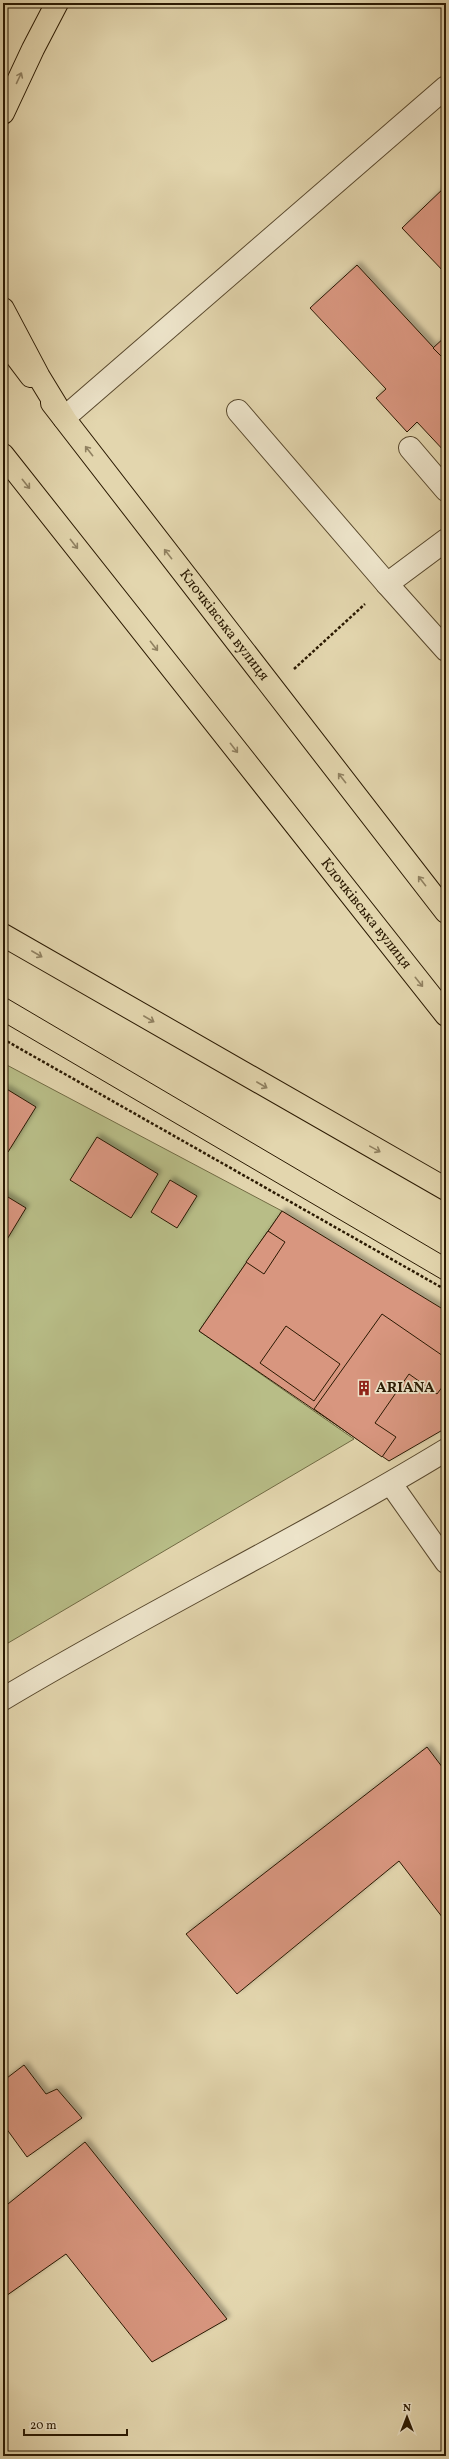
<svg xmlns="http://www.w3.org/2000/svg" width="449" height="2459" font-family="Vollkorn,serif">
<defs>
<filter id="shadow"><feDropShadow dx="3.5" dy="-3.5" stdDeviation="2" flood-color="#0004"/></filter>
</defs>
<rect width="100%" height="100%" fill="#e3d6ae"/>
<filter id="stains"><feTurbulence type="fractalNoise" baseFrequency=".005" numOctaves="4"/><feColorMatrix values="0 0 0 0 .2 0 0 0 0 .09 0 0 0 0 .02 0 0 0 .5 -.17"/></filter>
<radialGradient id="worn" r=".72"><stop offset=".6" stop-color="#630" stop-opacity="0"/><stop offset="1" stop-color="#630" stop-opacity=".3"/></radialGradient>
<path fill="#b8bd87" stroke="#716b44" d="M3,1063L282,1211L199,1331L354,1439L3,1646Z"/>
<g fill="#d8967f" stroke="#2a1902" filter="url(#shadow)">
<path d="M446,186V274L402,228Z"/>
<path d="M357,265L446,361V453L417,422L407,432L376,398L386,389L310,308Z"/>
<path d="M446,336V361L433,348Z"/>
<path d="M5,1088L36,1107L8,1152L3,1149V1092Z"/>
<path d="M97,1137L158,1174L131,1218L70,1180Z"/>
<path d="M170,1180L197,1196L177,1228L151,1212Z"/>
<path d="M3,1194L26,1208L6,1241L3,1239Z"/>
<path d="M282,1211L446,1311V1428L389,1461L199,1331Z"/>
<path d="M268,1231L285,1242L264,1274L246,1262Z"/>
<path d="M382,1314L446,1358V1382L437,1394L409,1374L375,1423L396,1437L382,1457L314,1409Z"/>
<path d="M286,1326L340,1364L314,1401L260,1363Z"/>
<path d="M427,1747L446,1772V1922L399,1861L237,1994L186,1934Z"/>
<path d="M24,2065L46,2094L57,2089L82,2118L27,2157L3,2124V2081Z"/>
<path d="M85,2142L227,2319L152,2362L66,2254L3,2298V2208Z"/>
</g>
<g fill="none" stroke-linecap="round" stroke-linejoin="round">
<g stroke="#58482d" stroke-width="24">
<g id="minor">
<path d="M238,411L387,584"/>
<path d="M64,418L446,87"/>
<path d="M410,448L446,490"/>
<path d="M446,540L387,584L446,650"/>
<path d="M391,1484L446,1562"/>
<path d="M3,1699C148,1612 301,1538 446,1450"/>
</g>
</g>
<g stroke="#2a1902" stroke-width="24">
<g id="major">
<path d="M3,339L31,376"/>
<path id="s1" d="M52,403L446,912"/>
<path id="s2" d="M3,455L446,1015"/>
</g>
</g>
<g stroke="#2a1902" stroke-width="24">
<g id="highway">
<path d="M3,113L33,49L57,3"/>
<path d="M3,309L39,377L64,418"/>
<path d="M3,935L446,1189"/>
</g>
</g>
<g stroke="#2a1902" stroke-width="2.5" stroke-dasharray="3 2" stroke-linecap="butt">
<path d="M294,669L365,604"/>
<path d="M3,1039L446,1290"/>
</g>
<use href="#minor" stroke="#ede4ca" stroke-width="22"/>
<use href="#major" stroke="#e3d6ae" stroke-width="22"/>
<use href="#highway" stroke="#e3d6ae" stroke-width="22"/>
<g stroke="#2a1902" stroke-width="1">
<path d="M3,996L446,1257"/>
<path d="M3,1022L446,1282"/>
</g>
</g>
<defs><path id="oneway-shaft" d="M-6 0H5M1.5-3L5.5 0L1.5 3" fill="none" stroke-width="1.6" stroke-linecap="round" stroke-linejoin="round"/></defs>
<g stroke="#908161">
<use href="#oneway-shaft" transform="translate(19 78) rotate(-65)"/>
<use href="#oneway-shaft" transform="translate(89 451) rotate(-128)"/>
<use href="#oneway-shaft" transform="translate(26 484) rotate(51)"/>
<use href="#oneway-shaft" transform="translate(74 544) rotate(52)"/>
<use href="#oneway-shaft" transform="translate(168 554) rotate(-128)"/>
<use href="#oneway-shaft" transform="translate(154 646) rotate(52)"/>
<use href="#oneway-shaft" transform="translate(234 748) rotate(52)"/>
<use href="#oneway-shaft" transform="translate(342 778) rotate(-128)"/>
<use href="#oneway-shaft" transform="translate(422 881) rotate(-128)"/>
<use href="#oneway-shaft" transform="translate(37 954) rotate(30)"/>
<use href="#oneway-shaft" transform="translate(419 982) rotate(51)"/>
<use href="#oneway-shaft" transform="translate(149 1019) rotate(30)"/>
<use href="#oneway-shaft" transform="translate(262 1085) rotate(30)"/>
<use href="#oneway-shaft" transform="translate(375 1149) rotate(29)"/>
</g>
<defs>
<g id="building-bare" transform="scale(1.2)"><path d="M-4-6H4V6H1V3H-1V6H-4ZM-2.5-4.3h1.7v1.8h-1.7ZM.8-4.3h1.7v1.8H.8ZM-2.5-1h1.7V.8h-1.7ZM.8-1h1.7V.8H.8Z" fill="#8f2418" stroke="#ede4ca" stroke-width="2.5" paint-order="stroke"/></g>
</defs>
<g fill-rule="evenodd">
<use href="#building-bare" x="364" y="1388"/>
</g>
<g text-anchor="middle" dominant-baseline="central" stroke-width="3.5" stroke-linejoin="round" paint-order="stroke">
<g font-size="15" fill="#2a1902" stroke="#ede4ca">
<text stroke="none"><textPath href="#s1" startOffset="281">Клочківська вулиця</textPath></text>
<text stroke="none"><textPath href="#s2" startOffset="585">Клочківська вулиця</textPath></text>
</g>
<g font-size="15" font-weight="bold" fill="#2a1902" stroke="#ede4ca" text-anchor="start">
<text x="376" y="1388">ARIANA</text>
</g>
</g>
<rect width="449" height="2459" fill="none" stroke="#e3d6ae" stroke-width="16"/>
<rect x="4" y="4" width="441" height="2451" fill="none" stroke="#2a1902" stroke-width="2"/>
<rect x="8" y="8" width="433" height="2443" fill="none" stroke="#2a1902"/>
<g transform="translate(407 2417)" stroke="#ede4ca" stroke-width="3" paint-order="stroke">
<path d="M0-3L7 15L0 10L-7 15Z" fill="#2a1902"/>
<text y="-6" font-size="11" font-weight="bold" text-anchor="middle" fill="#2a1902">N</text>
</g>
<path d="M24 2429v6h103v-6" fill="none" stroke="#2a1902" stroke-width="2"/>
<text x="30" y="2429" font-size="12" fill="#2a1902" stroke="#ede4ca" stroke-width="3" paint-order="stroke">20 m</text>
<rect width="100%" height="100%" filter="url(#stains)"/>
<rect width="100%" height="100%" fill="url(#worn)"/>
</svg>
